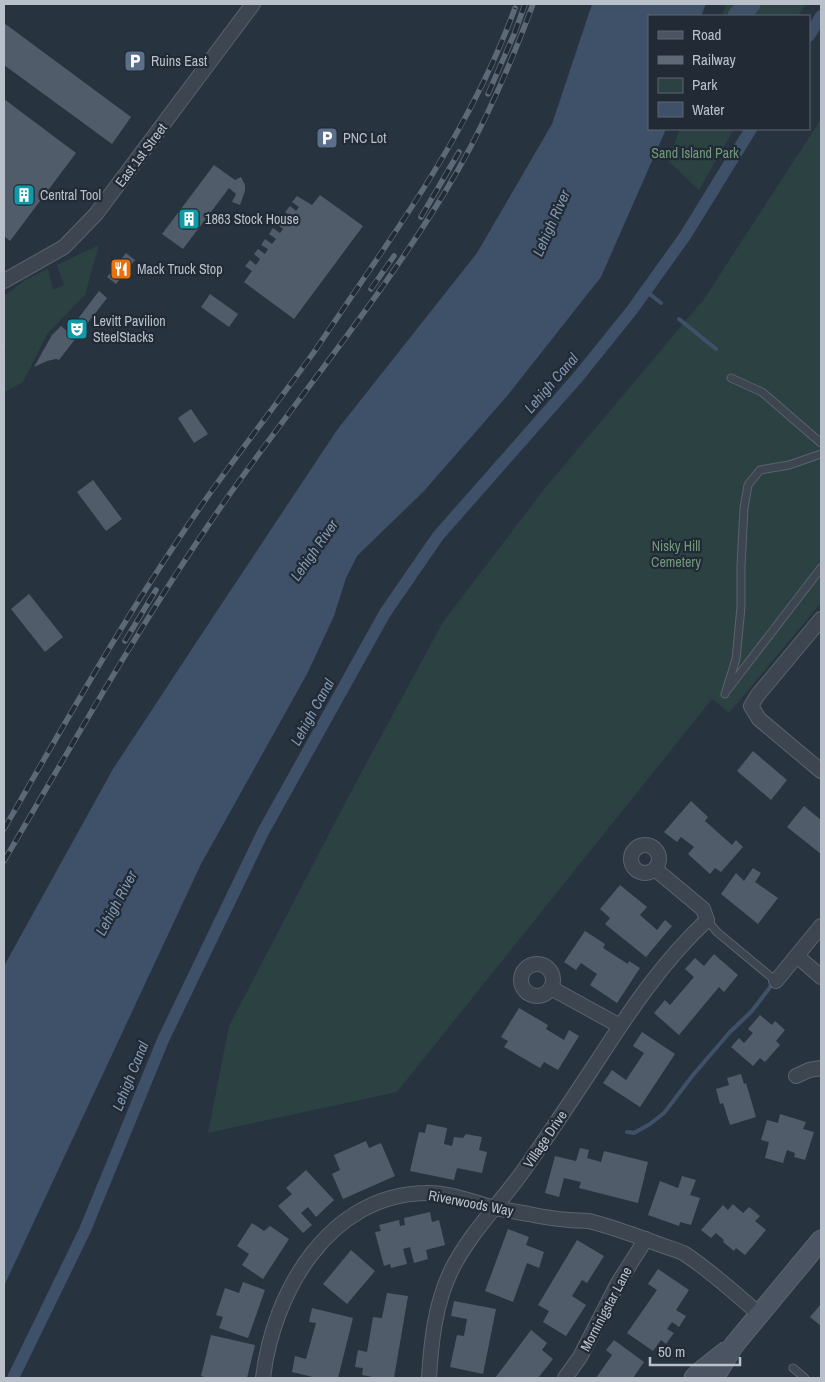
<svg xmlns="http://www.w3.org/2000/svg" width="825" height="1382" font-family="'Archivo Narrow',sans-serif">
<rect width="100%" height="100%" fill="#283340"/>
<g fill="#2b4142">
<path d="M726,4H806L798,16H722Z"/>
<path d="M821,119V603L729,713L712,699L397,1092L208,1133L229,1026L354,786L443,622L545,488L704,299Z"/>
<path d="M680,129H734L699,190L668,161Z"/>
<path d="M99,245L85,295L47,334L23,382L4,392V359L6,350L4,349V296L25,280L48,269L53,290L64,285L57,265Z"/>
</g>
<path fill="#3f5168" d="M592,4H706L701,16H649V129H666L601,277L507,396L424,491L357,556L346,578L334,616L307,674L201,864L4,1286V966L113,769L211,620L337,430L477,253L552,124Z"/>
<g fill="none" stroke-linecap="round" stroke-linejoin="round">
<g stroke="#3f5168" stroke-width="4">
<path d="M646,291L661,303"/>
<path d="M679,319L716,349"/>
<path d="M627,1132L634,1133L650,1124L664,1113L693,1075L730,1032L752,1011L774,982"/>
</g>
<g stroke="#3f5168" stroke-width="12">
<path d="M809,36L821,16"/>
<path d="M13,1378L85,1230L163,1040L263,832L385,613L438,536L578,377L632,310L685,236L751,129"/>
</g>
<path stroke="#3f5168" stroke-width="21" d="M738,16L750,4"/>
</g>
<g fill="#515c6b">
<path d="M4,23L131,117L112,144L4,65Z"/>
<path d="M4,99L76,153L10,241L4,236Z"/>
<path d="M214,165L235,180L241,177L245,185V191L240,205L232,202L236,194L229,188L183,249L162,234Z"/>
<path d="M320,195L363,226L294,319L244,282L252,271L245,266L250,260L256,265L260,259L254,254L258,249L265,254L268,249L261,245L265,239L272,244L276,239L269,234L273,228L280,233L283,229L277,224L281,219L287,224L292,217L285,212L290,206L296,211L299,207L292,202L297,196L312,205Z"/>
<path d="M126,253L135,260L116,284L107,277Z"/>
<path d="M99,291L107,298L59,360L56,359L47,361L34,367L52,335L61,326L68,332Z"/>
<path d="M210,294L238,314L229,327L201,307Z"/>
<path d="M191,409L208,434L194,443L178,418Z"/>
<path d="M93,480L122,519L106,531L77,492Z"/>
<path d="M29,594L63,637L45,652L11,609Z"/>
<path d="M753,751L787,780L771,800L737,771Z"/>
<path d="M691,801L708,817L705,821L732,845L736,840L743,847L721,872L715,868L710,874L688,854L694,847L681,837L677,842L664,832Z"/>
<path d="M804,806L821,820V854L787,827Z"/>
<path d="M753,868L761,873L755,882L778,898L758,924L721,894L736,873L744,881Z"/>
<path d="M620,885L647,907L640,915L657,930L665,920L672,926L646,957L605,924L610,918L600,909Z"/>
<path d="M585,931L605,944L603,948L628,964L629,961L640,968L617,1003L590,985L597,974L581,963L576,970L564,962Z"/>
<path d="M714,954L738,975L724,992L719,987L679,1035L654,1013L665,1000L670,1005L694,977L685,969L695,958L704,966Z"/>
<path d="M519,1008L548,1025L546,1029L564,1040L569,1030L579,1036L558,1070L544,1062L540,1068L504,1047L508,1041L501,1037Z"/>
<path d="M760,1015L772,1025L775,1021L785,1030L776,1041L780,1045L765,1062L760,1058L753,1066L731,1047L739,1038L744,1043L753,1033L748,1029Z"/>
<path d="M642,1032L675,1054L640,1107L603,1083L612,1070L626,1080L644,1053L633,1046Z"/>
<path d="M741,1074L744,1084L746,1083L756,1117L730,1125L723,1103L720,1104L716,1089L729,1085L727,1078Z"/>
<path d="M780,1114L806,1122L803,1129L814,1132L805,1160L794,1157L795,1153L787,1150L783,1163L765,1158L769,1142L761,1140L767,1120L778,1123Z"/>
<path d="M427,1124L447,1128L444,1144L452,1146L454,1137L463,1138L466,1134L482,1137L479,1150L487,1152L482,1173L457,1168L454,1180L410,1171L419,1132L425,1133Z"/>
<path d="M366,1141L369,1148L381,1143L395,1176L343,1199L332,1174L340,1170L334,1155Z"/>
<path d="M580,1148L589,1150L587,1158L601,1162L604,1151L648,1162L638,1203L579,1188L581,1182L564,1178L559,1197L545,1193L555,1156L576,1161Z"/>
<path d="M306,1170L334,1200L316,1217L308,1207L301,1213L312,1225L303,1233L278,1206L292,1194L286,1188Z"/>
<path d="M682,1176L696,1180L690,1195L700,1198L691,1225L680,1222L679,1226L648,1215L660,1181L678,1188Z"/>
<path d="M733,1204L743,1213L749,1207L760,1216L755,1221L766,1230L745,1255L736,1248L734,1251L723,1242L724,1240L716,1233L711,1238L701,1230L723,1205L728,1210Z"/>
<path d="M430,1212L432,1222L439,1220L445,1245L426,1250L428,1259L414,1263L410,1247L403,1249L407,1264L391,1268L390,1264L384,1266L375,1232L381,1231L379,1225L399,1220L400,1226L405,1225L404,1218Z"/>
<path d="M252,1223L264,1231L270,1226L289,1239L263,1279L242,1265L249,1254L237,1246Z"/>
<path d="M508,1229L529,1237L526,1245L544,1252L539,1268L527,1263L513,1302L485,1291Z"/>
<path d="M577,1240L604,1256L587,1283L582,1280L572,1296L586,1305L566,1336L543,1322L549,1311L538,1305Z"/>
<path d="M351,1250L375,1271L347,1304L323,1284Z"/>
<path d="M658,1269L689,1290L676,1310L686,1316L679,1327L672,1322L667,1329L674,1333L666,1344L661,1340L653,1351L627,1333L657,1290L648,1284Z"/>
<path d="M243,1282L265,1290L248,1338L219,1328L223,1317L216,1315L225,1288L239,1293Z"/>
<path d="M387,1293L408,1296L394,1378H378L362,1375L363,1368L355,1367L358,1350L367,1352L373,1317L382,1318Z"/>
<path d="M454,1301L496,1309L483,1374L450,1367L457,1335L464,1336L467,1319L451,1316Z"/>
<path d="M821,1304V1326L810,1317Z"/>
<path d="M312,1308L353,1318L338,1378H317L292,1372L295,1356L306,1359L316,1323L309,1322Z"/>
<path d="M531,1330L547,1343L542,1350L553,1359L538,1378H495Z"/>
<path d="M211,1335L255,1345L247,1378H208L201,1376Z"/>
<path d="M614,1340L644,1362L633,1378H596L612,1355L606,1350Z"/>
</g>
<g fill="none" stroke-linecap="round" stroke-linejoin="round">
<g stroke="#5a636d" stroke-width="9">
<g id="lane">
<path d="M731,378L762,392L821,443"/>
<path d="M728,689L821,568"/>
<path d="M725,694L736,659L741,607V566L744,508L748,485L760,470L789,465L821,454"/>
<path d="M707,920L717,932L776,981"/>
<path d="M793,1368L805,1378"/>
</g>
</g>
<g stroke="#5a636d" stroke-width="16">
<g id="street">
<path d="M4,281L64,247L96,214L253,4"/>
<path d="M821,619L757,696L751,706L759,719L821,771"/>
<circle cx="645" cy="859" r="14"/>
<path d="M797,956L821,977"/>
<circle cx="537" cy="980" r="16"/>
<path d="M776,981L821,926"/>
<path d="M551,988L620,1026"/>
<path d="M796,1076L809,1070L821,1068"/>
<path d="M263,1378C273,1292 329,1195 425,1193C447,1192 470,1201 491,1207C504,1210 516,1212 529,1214C542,1217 556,1219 570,1220C576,1221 583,1220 589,1221C613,1227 637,1236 661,1245C669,1248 678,1250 685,1254C712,1272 735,1293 759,1314"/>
<path d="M429,1378C431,1343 435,1304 451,1271C470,1232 502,1202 526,1167C550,1133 573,1098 596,1063C629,1012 662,962 707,920L703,909L655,869"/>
<path d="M565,1378L580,1357L618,1283L646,1239"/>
</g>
</g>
<g stroke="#5a636d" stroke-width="21">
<g id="secondary">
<path d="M694,1378L700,1372L725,1352"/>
<path d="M714,1378L734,1345L821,1240"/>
</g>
</g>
<use href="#lane" stroke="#3c4550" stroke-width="7"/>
<use href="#street" stroke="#3c4550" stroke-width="14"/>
<use href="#secondary" stroke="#4a5463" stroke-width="19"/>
<g stroke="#5e6977" stroke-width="5.5">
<g id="rail">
<path d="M488,94L515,32L525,4"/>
<path d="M421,217L459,152"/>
<path d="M371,289L394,256"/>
<path d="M125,641L156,590"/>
<path d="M4,829C70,714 136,597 213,489C246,443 281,398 314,352C335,321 356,290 377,259C431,180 482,99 515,8"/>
<path d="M4,861C76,738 146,614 227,498C304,389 391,286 458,170C488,117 512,61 533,4"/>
</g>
</g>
<use href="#rail" stroke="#212a35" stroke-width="4" stroke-dasharray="11" stroke-linecap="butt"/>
</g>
<defs>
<g id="parking-square" transform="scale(1.125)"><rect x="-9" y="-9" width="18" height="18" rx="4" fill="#5c6f8a" stroke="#212a35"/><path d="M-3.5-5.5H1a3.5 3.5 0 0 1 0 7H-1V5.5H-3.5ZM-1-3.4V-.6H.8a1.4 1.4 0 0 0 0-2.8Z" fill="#fff"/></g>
<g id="building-square" transform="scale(1.125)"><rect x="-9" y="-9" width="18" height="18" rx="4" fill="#0f9aa8" stroke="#212a35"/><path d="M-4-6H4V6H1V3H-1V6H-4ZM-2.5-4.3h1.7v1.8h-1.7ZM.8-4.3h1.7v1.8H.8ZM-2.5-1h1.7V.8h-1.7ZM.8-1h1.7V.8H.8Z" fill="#fff"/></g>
<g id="restaurant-square" transform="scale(1.125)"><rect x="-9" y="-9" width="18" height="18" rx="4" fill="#e8710a" stroke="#212a35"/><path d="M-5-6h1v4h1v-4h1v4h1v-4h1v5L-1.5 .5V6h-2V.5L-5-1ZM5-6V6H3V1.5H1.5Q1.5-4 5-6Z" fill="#fff"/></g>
<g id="theatre-square" transform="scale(1.125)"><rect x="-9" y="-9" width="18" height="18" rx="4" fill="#0f9aa8" stroke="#212a35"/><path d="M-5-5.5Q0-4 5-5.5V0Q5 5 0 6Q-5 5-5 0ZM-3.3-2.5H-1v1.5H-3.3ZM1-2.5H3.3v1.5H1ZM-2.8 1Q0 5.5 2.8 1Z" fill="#fff"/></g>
</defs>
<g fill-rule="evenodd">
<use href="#parking-square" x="135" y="61"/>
<use href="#parking-square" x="327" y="138"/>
<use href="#building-square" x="24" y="195"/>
<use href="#building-square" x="189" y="219"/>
<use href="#restaurant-square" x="121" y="269"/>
<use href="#theatre-square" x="77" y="329"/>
</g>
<g text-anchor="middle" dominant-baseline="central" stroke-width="4.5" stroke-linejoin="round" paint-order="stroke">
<g font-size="14" fill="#b9c0ca" stroke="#212a35" text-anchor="start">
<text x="151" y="61">Ruins East</text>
<text x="343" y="138">PNC Lot</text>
<text x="40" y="195">Central Tool</text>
<text x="205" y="219">1863 Stock House</text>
<text x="137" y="269">Mack Truck Stop</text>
<text x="93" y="321">Levitt Pavilion<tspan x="93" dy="16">SteelStacks</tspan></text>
</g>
<g font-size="14" fill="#729a7a" stroke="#212a35">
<text x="695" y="153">Sand Island Park</text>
<text x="676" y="546">Nisky Hill<tspan x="676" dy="16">Cemetery</tspan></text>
</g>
<g font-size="14" fill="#b9c0ca" stroke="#212a35">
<text transform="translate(141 155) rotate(-53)">East 1st Street</text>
<text transform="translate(545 1139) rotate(-56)">Village Drive</text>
<text transform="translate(471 1203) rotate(11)">Riverwoods Way</text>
<text transform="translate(606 1309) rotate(-62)">Morninigstar Lane</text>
</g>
<g font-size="15" font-style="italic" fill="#8297b0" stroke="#212a35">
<text transform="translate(551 223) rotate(-66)">Lehigh River</text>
<text transform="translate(551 383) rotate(-49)">Lehigh Canal</text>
<text transform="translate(314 550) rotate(-55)">Lehigh River</text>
<text transform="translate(312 712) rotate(-61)">Lehigh Canal</text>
<text transform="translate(116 903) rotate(-62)">Lehigh River</text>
<text transform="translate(130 1076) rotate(-68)">Lehigh Canal</text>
</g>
</g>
<rect width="825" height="1382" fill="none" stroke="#b9c0ca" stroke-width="10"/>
<rect x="648" y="15" width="162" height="115" fill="#212a35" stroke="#5e6671"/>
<rect x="658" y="31" width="25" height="8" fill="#4a5463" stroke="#5e6671"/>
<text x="692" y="40" font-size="15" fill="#b9c0ca">Road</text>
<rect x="658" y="56" width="25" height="8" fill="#5e6977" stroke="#5e6671"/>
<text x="692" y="65" font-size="15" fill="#b9c0ca">Railway</text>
<rect x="658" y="78" width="25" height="15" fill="#2b4142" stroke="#5e6671"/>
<text x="692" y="90" font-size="15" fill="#b9c0ca">Park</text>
<rect x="658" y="102" width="25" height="15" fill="#3f5168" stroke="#5e6671"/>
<text x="692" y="115" font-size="15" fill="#b9c0ca">Water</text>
<path d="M650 1357v8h90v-8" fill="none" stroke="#b9c0ca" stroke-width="2.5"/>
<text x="658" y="1357" font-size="15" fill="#b9c0ca" stroke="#212a35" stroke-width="4" paint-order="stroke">50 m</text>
</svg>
